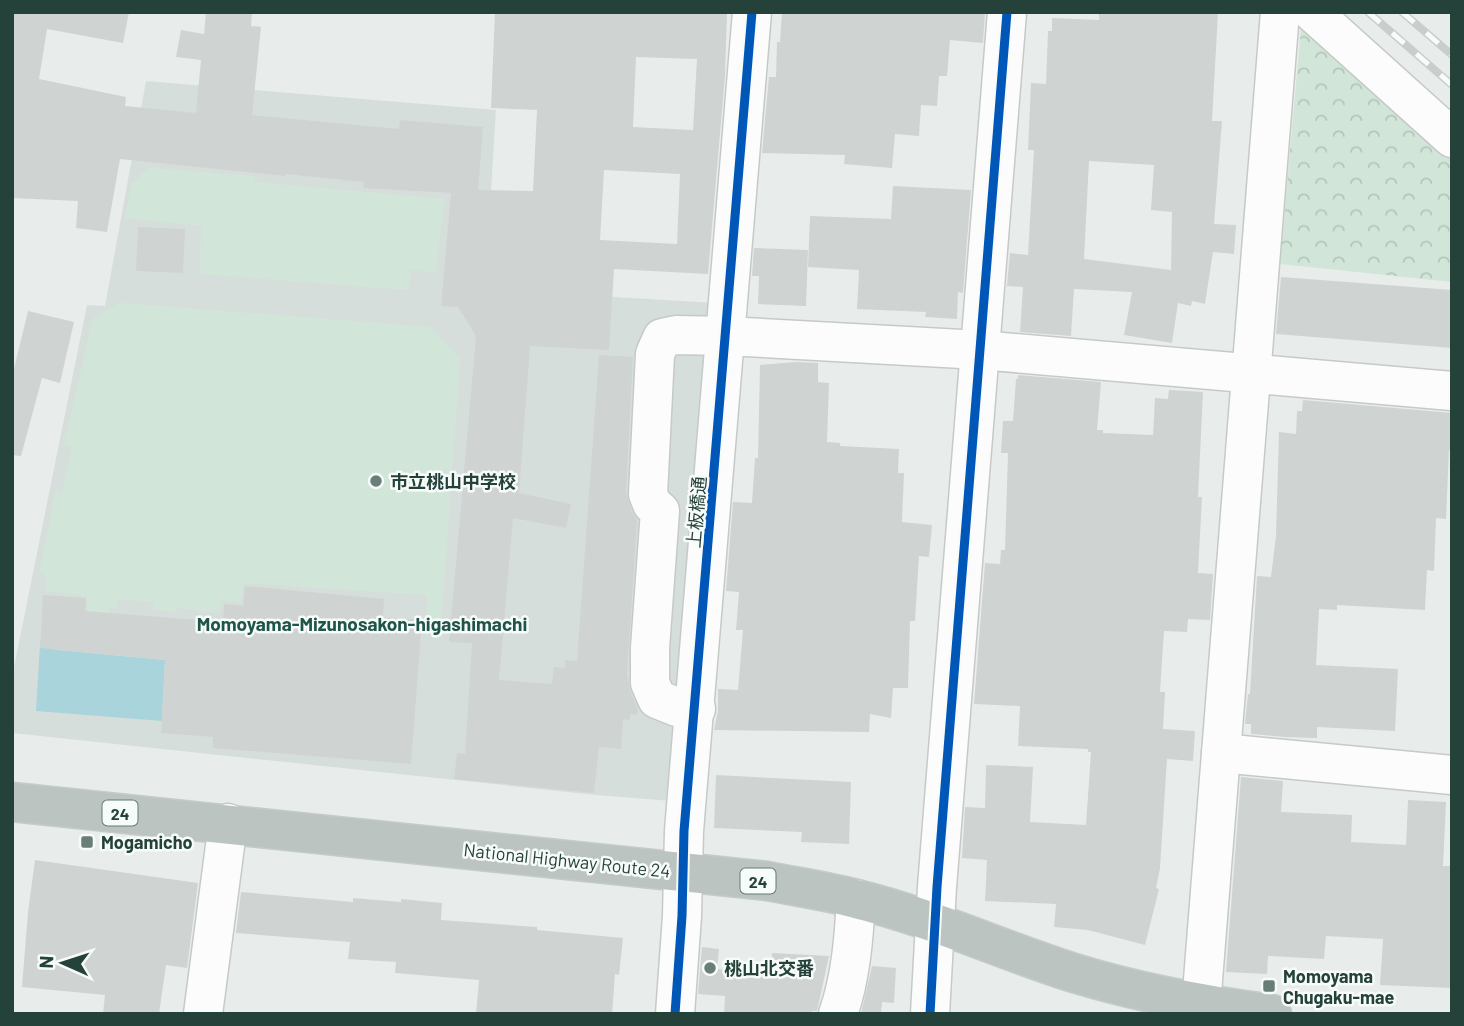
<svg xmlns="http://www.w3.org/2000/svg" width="1464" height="1026" font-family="Barlow,'Noto Sans JP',sans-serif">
<defs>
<pattern id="forest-crowns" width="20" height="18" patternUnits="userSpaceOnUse" patternTransform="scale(1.75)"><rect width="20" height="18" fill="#d1e6d8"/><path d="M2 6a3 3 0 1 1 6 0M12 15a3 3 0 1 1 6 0" fill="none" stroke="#b3c6ba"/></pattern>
</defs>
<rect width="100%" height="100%" fill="#e8edeb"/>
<path fill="#d6dedb" d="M146,81L496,110L485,289L714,303L671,801L596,795L12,733V677L87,305L105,306Z"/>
<g fill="#d1e6d8">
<path d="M149,168L254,176V182L445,199L435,273L411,270L408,290L200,274L201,226L125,218L131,184Z"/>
<path d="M120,303L430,327L460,358L441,624L426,623L427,595L243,583L241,602L221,600L219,613L178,608L174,612L153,610V602L118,599L117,608H110L108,632L86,631L87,596L46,591L47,579L40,570L55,491L62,493L72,447L64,444L93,319Z"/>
</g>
<path fill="url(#forest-crowns)" d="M1313,24L1452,148V282L1280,264L1301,28Z"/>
<path fill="#a9d4db" d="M40,644L57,650L165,660L162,721L36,711Z"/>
<g fill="#cfd4d2" fill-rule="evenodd">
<path d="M12,12H129L123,43L47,29L39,79L126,97L125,106L196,113L201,60L176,57L181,30L204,34L206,12H252L251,26L261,27L252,115L399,129L400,120L483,127L478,190L533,191L537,110L491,108L495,12H727L725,75L708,274L614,269L609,350L530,346L519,493L571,504L566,528L513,518L499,680L552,684L554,667L565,668V660L577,661L599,355L633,357L626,493L632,512L637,520L627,674L630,691L638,709L637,715L630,714V720L623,719L621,749L599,747L594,793L454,779L457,753L465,754L472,643L449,642L476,336L458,307L441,306L451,193L363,188L364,182L286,174L285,176L120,159L107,232L76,228L78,201L12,198ZM636,57L697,59L693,130L633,127ZM604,170L680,174L677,244L600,240Z"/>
<path d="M782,12H985L983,43L950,40L947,76H939L937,106L921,105L919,136L895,134L892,168L844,164L845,155L762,153L769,77H776L777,42H780Z"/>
<path d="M1099,12H1218L1212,121H1222L1214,224L1236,225L1234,254L1213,252L1205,304L1192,301L1191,306L1178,303L1172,343L1124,335L1132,292L1074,289L1071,336L1020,332L1023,287L1007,286L1010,253L1028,255L1034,150H1028L1031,83L1046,84L1048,31H1052V18L1099,20ZM1089,161L1154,165L1151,210L1172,212L1171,270L1084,259Z"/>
<path d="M893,186L971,190L963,293L958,292L957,319L925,317L926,312L857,309L859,270L808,267L810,216L891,219Z"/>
<path d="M138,227L185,229L183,273L136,271Z"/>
<path d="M754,248L808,250L806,306L758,304L759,276H752Z"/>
<path d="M1281,277L1452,290V348L1276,334Z"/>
<path d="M28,311L74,322L60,383L42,378L21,456L12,455V377Z"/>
<path d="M796,362L818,363V382L829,383L827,442L840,443V446L899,449L898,473H904L902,522L932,525L929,557L919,556L915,621H910L908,688H893L891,718L870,714L869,732L714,730L718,711V689L738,690L743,630H736L739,592L726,591L733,502L752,503L755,458H758L760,365Z"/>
<path d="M1018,375L1101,382L1097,430H1103V433L1153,435L1155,398L1168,399L1169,390L1203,392L1198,497H1202L1198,573L1213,574L1210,620L1188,619L1187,632L1164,631L1160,692H1165L1163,729L1195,731L1193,761L1167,759L1160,868L1156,888L1159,889L1145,945L1088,930L1054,927L1056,904L985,901L987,860L962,858L965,807L985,808L986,765L1033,767L1030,822L1086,825L1091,752H1088V749L1018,746L1020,706L974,704L985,563L1000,564L1001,550H1005L1008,453H1001L1003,421H1013L1016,379H1018Z"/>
<path d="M1303,400L1452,413V450H1449L1446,519L1436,518L1434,571L1427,570L1425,610L1337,605V610L1319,609L1316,665L1398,669L1395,731L1317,727V738L1285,737L1251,734V724H1245L1248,694H1250L1257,576L1271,577L1276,536L1279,432L1296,434L1297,411H1302Z"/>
<path d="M245,586L384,599L383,617L422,620L411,764L213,748V737L161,733L165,660L40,648L43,595L86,598L85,611L223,622L224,604L243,606Z"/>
<path d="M716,775L851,782L849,844L801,842L802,832L714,828Z"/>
<path d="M1241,777L1283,781L1281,812L1352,815L1351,842L1406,845L1408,800L1446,802L1443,866H1452V988L1380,985L1383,939L1326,936L1324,959L1268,956L1267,974L1226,972Z"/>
<path d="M35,860L198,883L187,968L166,965L159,1014H103L105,995L22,987L28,912Z"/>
<path d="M241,892L353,902V898L401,902V899L442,903L441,920L537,927V930L623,938L619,975L615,974L612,1014H476L479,980L395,973L396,962L348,959L350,942L236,933Z"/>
<path d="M702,947L719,949L717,969L771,973L772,953L829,956L817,1011H812V1014H724L725,996L698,994Z"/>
<path d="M872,966L896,968L894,1003L882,1002L881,1014H861Z"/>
</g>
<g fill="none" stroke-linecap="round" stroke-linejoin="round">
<g stroke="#c5cac8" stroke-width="41">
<g id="minor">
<path d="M1312,12L1452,138"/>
<path d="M696,709L677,707L657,699L650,683V648L660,511L652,504L648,494L655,354L662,338L676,335L727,336L980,350L1452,391"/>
<path d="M1221,753L1452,775"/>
<path d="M1201,1005L1280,12"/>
<path d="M203,1014L228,823"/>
<path d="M675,1014L682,916L684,831L752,12"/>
<path d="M838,1014C851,978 854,936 856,899"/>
<path d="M930,1014L937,887L1007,12"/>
</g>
</g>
<g stroke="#c3ccc9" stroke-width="41">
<path id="highway" d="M12,802L767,881C797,887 827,891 856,899C931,917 1001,950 1074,973C1139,993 1205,1005 1272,1014"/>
</g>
<use href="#minor" stroke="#fcfcfc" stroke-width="38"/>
<use href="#highway" stroke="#bcc4c2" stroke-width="38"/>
<g stroke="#c9cdcc" stroke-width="8">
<g id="rail">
<path d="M1368,12L1452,85"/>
<path d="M1402,12L1452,55"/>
</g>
</g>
<use href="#rail" stroke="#f7fbf9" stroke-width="5" stroke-dasharray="16" stroke-linecap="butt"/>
<g stroke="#f7fbf9" stroke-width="13">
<g id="cycleway">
<path d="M675,1014L682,916L684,831L752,12"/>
<path d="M930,1014L937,887L1007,12"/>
</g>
</g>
<use href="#cycleway" stroke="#0057b8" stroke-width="9"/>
</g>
<g fill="#697e78" stroke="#f7fbf9" stroke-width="2.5">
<circle cx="376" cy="481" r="7"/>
<rect x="80" y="835" width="14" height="14" rx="3.5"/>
<circle cx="710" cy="968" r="7"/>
<rect x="1262" y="979" width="14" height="14" rx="3.5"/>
</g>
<g text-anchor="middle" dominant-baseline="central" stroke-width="5" stroke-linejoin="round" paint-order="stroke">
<g fill="#f7fbf9" stroke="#637a73" stroke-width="2">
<rect x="102.5" y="800.5" width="35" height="25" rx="5"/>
<rect x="740.5" y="868.5" width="35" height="25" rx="5"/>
</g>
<g font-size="16" font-weight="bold" fill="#24423a">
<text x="120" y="813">24</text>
<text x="758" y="881">24</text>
</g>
<g font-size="18" font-weight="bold" fill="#24423a" stroke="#f7fbf9" text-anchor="start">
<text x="390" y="481">市立桃山中学校</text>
<text x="101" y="842">Mogamicho</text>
<text x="724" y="968">桃山北交番</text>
<text x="1283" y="976">Momoyama<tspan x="1283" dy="21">Chugaku-mae</tspan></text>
</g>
<g font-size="18" fill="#24423a" stroke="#f7fbf9">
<text transform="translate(696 512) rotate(-85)">上板橋通</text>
<text transform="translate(567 860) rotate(6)">National Highway Route 24</text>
</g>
<g font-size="19" font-weight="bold" fill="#1f5548" stroke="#f7fbf9">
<text x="362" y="623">Momoyama-Mizunosakon-higashimachi</text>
</g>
</g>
<rect width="1464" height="1026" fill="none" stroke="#24423a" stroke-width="28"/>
<g transform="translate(63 963) rotate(273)" stroke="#f7fbf9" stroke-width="5" paint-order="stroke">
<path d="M0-5L12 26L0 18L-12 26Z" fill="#24423a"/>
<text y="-10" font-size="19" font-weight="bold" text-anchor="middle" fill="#24423a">N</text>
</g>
</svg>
